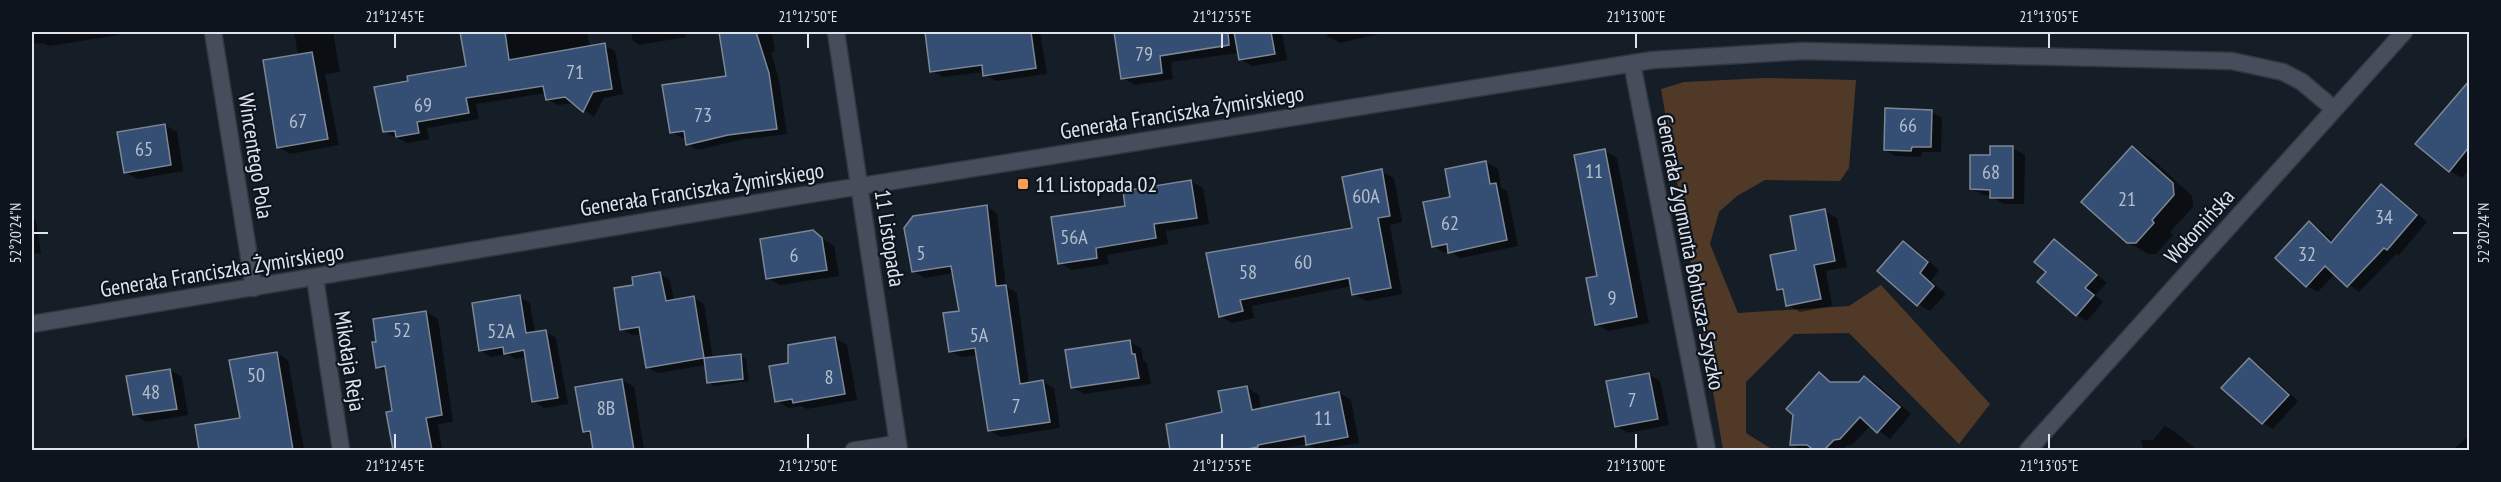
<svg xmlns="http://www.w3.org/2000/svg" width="2501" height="482" font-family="'PT Sans Narrow',sans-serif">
<rect width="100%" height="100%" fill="#151d27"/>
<path fill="#513928" d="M1765,78L1856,80L1849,168L1840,181L1765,180L1737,196L1719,212L1710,244L1738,313L1849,306L1881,285L1990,404L1959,444L1849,333L1794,334L1746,382V433L1773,450H1723L1661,89L1684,82Z"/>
<g fill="#0007">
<path d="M32,32H119V35L49,46L43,43L32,44Z"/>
<path d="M294,32H333L340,72L325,74L339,145L290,154L279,147L298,55Z"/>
<path d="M463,32H587L590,47L604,45L615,51L623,94L604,98L594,117L574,103L558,105L547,99L546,93L476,104L479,119L427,128L429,139L408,143L384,132L410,82L468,67Z"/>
<path d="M631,32H685L686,37L639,45L633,41Z"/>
<path d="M721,32H772L775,52H771L779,80L787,134L739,140L698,150L688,144L687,137L682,138L672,132L727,78Z"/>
<path d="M926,32H1040L1047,74L996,81L985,75L984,72L943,77L932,71Z"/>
<path d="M1115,32H1282L1287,60L1252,66L1240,59L1239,53L1171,62L1173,79L1135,85L1123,78Z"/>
<path d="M1327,32H1387L1340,43L1327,36Z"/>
<path d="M2464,90L2470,93V168L2462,178L2450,171Z"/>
<path d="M1931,112L1942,118L1941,152H1922L1921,157L1896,156L1885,150Z"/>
<path d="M165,125L177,132L183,171L138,179L125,172Z"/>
<path d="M2132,147L2152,159L2192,196L2193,207L2170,232L2173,235L2156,254H2148L2128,242Z"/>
<path d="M1992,148H2013L2025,155L2024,204H2003L1991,196L1983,195L1971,188L1992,156Z"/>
<path d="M1605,151L1617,158L1649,323L1608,331L1596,324Z"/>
<path d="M1486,162L1498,169L1501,188L1507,191L1518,246L1461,258L1450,252L1445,253L1433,246L1452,198Z"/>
<path d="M1381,171L1394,178L1402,222L1390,225L1402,294L1366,301L1354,294L1352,286L1252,306L1254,318L1232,323L1220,316L1208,254L1354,229Z"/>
<path d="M1191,181L1203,188L1209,224L1166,231L1168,244L1107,255L1109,264L1072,270L1060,263Z"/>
<path d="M2381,186L2393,193L2427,222L2399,255L2396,254L2359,292L2335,274L2318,292L2306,286L2309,223L2321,230L2334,242Z"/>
<path d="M986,206L997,213L1006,286L1017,293L1029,384L1043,382L1054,388L1060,428L1001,437L990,431L977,355L961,357L950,351L961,312L954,273L925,278L913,271Z"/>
<path d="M1825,211L1837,218L1847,267L1826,271L1832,306L1800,312L1788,305L1786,294L1778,289L1798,251Z"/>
<path d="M32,218L36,220L41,253L32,254Z"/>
<path d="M813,232L834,246L839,276L780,285L768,278Z"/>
<path d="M2054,241L2065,247L2107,283L2095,295L2103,302L2087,321L2076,315L2048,272Z"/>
<path d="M1904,243L1916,250L1939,270L1931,281L1946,294L1930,311L1918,304Z"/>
<path d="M660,274L670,280L674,301L694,298L704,304L713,359L740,356L746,359L749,381L714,386L708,382L706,365L658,373L647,367L642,334L632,335L622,329L635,286Z"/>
<path d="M520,297L530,303L535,333L545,331L556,338L568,404L544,408L533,401L526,357L516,359L507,354L491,357L480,350Z"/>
<path d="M426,312L438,319L453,422L438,424L442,450H394L388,413L394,412L387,372L378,367Z"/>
<path d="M835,338L847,345L857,400L807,409L801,406L789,408L777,401L789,364Z"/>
<path d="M1130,342L1142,349L1143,360L1147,363L1151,384L1084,394L1072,387Z"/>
<path d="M277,353L288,360L304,450H200L196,426L241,420Z"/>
<path d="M2249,359L2259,365L2298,401L2273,429L2263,423L2223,388Z"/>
<path d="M170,370L182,377L188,415L146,422L134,414Z"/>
<path d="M1648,374L1660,381L1669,425L1628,433L1616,426Z"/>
<path d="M1819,374L1834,383H1860L1865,377L1877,384L1911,414L1890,439L1871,425L1852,445L1846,446L1842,450H1802L1791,444Z"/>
<path d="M622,380L634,387L644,450H595L592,436L584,432Z"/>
<path d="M1247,388L1259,395L1261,409L1339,393L1351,400L1359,443L1319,450L1307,444L1273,450H1172L1167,425L1224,413Z"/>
<path d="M2165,426L2175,432L2197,450H2143L2141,440H2153Z"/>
<path d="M2470,434V450H2453Z"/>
</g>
<g fill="#354f74" stroke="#7e8795" stroke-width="1.5">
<path d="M460,32H505L509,60L605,43L612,89L593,92L583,112L565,97L546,100L543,86L466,98L469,113L417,122L419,133L396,137L395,131L383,132L374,87L408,81L407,76L466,66Z"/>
<path d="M719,32H756L769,73L777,129L728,135L686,145L684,131L670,133L662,85L726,76Z"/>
<path d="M925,32H1031L1036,68L983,76L982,65L930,72Z"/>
<path d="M1114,32H1228L1229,45L1160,56L1162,73L1121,79Z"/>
<path d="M1234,32H1271L1275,54L1239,60Z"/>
<path d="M312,52L328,139L277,148L263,60Z"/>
<path d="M2469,81V147L2449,172L2415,144Z"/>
<path d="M1885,108L1932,110L1931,147H1912L1911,151L1884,150Z"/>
<path d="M165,124L171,165L124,173L117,132Z"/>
<path d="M1990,146H2013V198H1990V190L1970,189V155H1990Z"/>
<path d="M2132,146L2173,183L2174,195L2152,220L2154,223L2136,243H2127L2081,202Z"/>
<path d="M1605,149L1637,317L1595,325L1586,278L1597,276L1574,155Z"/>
<path d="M1486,161L1490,184L1496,183L1507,240L1448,253L1447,244L1432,247L1423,202L1450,197L1445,169Z"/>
<path d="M1382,169L1390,216L1378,218L1391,288L1352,295L1349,278L1240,300L1243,311L1219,317L1206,253L1352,228L1342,177Z"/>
<path d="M1191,180L1197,218L1154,224L1156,238L1096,248L1097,258L1058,264L1051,217L1125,206L1123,191Z"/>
<path d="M2381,184L2417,215L2387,250L2384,248L2347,287L2325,266L2306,287L2275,258L2309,221L2331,243Z"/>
<path d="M987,205L996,286L1006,285L1020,384L1043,380L1050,422L988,431L975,348L949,352L943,313L959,311L951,266L912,272L904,228L913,216Z"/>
<path d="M1825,209L1835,261L1814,265L1821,299L1786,306L1783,289L1777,290L1770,255L1796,250L1790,216Z"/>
<path d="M813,230L822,238L827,270L766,279L760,239Z"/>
<path d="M2054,239L2097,275L2085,288L2094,295L2076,316L2037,282L2046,272L2034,262Z"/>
<path d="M1903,241L1928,262L1920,273L1934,286L1917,306L1877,271Z"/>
<path d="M660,272L666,301L694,296L704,358L646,368L639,327L620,330L614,288L633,285L632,277Z"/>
<path d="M520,295L526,333L546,330L558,398L532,402L524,350L504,354L503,347L479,351L472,303Z"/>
<path d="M426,311L442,415L426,418L432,450H393L386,412L392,411L385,366L376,368L372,342H376L373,319Z"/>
<path d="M835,337L845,394L793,403L792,399L775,402L769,366L788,363V345Z"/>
<path d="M1130,340L1132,354H1135L1139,378L1071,388L1065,350Z"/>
<path d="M277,352L293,450H199L195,425L240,418L229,360Z"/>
<path d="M741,354L743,379L707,383L704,358Z"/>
<path d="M2249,358L2289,395L2262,424L2221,388Z"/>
<path d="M170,369L177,409L133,415L126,376Z"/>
<path d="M1819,372L1830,382H1859L1864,376L1900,407L1877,433L1860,417L1840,439L1834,440L1824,450H1814L1807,445H1790L1793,415L1786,409Z"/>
<path d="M1649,373L1658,419L1615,427L1606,381Z"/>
<path d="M622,379L634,450H593L590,431L583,432L575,387Z"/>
<path d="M1247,386L1252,410L1339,392L1348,437L1306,445L1305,436L1258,445V447L1243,450H1170L1166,424L1222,412L1218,391Z"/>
</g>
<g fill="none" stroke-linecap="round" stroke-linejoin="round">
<g stroke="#333840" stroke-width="17">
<path id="service" d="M853,450L898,443"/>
</g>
<g stroke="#333840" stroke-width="19">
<g id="minor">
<path d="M213,32L254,288"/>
<path d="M836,32L899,450"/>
<path d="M1632,63L1707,450"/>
<path d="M315,278L341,450"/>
</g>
</g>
<g stroke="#333840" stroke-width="19">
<g id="tertiary">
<path d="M32,324L811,194L1653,60L1803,51L2232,61L2283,72L2302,82L2334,109"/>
<path d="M2028,450L2404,32"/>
</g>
</g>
<use href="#service" stroke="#454e5a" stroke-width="15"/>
<use href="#minor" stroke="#454e5a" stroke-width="16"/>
<use href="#tertiary" stroke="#454e5a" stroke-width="16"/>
</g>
<path fill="none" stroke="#dfe4ec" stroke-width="2" d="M395,33V48M808,33V48M1222,33V48M1636,33V48M2049,33V48M33,233H48M2453,233H2468M395,434V449M808,434V449M1222,434V449M1636,434V449M2049,434V449"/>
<rect fill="#fd9c56" stroke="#0d141e" stroke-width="2" x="1017" y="178" width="12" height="12" rx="3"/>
<g text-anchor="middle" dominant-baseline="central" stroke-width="4.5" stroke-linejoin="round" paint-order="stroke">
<g font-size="20" fill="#b4bfce">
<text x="1144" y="54">79</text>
<text x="575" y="72">71</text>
<text x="423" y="105">69</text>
<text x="703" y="115">73</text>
<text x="298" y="121">67</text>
<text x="1908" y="125">66</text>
<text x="144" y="149">65</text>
<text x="1594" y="171">11</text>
<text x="1991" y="172">68</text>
<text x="1366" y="196">60A</text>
<text x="2127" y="199">21</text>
<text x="2384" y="217">34</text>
<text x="1450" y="223">62</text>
<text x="1074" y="237">56A</text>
<text x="921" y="253">5</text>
<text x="2307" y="254">32</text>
<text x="794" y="255">6</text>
<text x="1303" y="262">60</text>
<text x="1248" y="272">58</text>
<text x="1612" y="298">9</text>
<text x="402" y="330">52</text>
<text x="501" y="331">52A</text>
<text x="979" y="335">5A</text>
<text x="256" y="375">50</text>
<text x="829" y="377">8</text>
<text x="151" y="392">48</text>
<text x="1632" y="400">7</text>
<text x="1016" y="406">7</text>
<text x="606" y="408">8B</text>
<text x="1323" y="418">11</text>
</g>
<g font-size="22" fill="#dfe4ec" stroke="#0d141e">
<text transform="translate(1182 112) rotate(-9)">Generała Franciszka Żymirskiego</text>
<text transform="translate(256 156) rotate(81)">Wincentego Pola</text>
<text transform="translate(702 189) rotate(-9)">Generała Franciszka Żymirskiego</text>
<text transform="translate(2199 226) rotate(-48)">Wołomińska</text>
<text transform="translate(890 238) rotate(81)">11 Listopada</text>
<text transform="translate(1691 252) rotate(79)">Generała Zygmunta Bohusza-Szyszko</text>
<text transform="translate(222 270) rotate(-9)">Generała Franciszka Żymirskiego</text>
<text transform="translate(350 361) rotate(81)">Mikołaja Reja</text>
</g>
<g font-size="22" fill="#dfe4ec" stroke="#0d141e" text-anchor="start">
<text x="1035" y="184">11 Listopada 02</text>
</g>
</g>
<rect width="2501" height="482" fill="none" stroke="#0d141e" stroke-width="66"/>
<rect x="33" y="33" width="2435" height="416" fill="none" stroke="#dfe4ec" stroke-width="2"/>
<g font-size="15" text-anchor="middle" fill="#dfe4ec">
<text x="395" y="22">21°12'45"E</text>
<text x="808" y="22">21°12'50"E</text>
<text x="1222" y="22">21°12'55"E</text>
<text x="1636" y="22">21°13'00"E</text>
<text x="2049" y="22">21°13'05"E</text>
<text transform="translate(16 233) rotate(-90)" y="5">52°20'24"N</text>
<text transform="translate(2484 233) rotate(-90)" y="5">52°20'24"N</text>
<text x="395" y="471">21°12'45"E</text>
<text x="808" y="471">21°12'50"E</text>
<text x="1222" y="471">21°12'55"E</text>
<text x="1636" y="471">21°13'00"E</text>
<text x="2049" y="471">21°13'05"E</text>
</g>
</svg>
